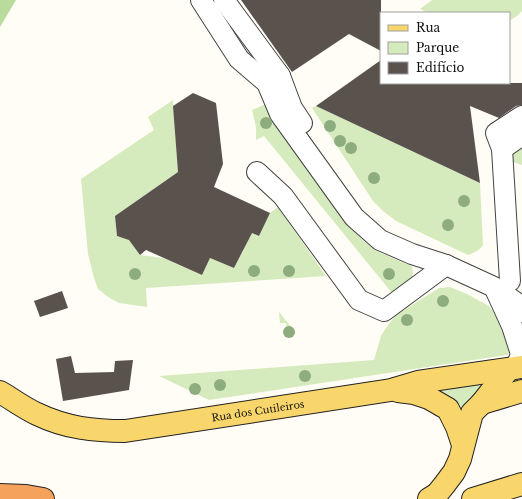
<svg xmlns="http://www.w3.org/2000/svg" width="522" height="499" font-family="'Libre Baskerville',serif">
<rect width="100%" height="100%" fill="#fffdf5"/>
<g fill="#d5ebbd">
<path d="M432,0H522V11L517,16L509,21V13H428L420,9Z"/>
<path d="M173,100L178,172L115,216L117,236L124,238L127,236L140,255L163,258L202,275L210,258L234,268L244,250L201,229L208,213L259,236L270,213L278,207L326,276L146,288L147,307L119,303L108,297L98,289L94,278L88,254L81,179L154,130L148,117Z"/>
<path d="M268,103L303,161L353,230L366,243L381,253L404,263L412,266L413,274L411,279L392,293L264,136L256,140V127L252,110Z"/>
<path d="M316,106L480,183L483,245C480,250 474,253 468,255L396,221L383,211L373,201L312,108Z"/>
<path d="M522,144V165L510,161L513,152Z"/>
<path d="M450,287L467,294L489,306L498,318L513,350L507,355L209,400L159,376L374,360L381,336L388,325L396,315L439,288Z"/>
<path d="M279,312L296,333L287,334L286,323H280Z"/>
<path d="M496,378L463,416L432,386Z"/>
</g>
<path fill="#b9dc9c" d="M0,0H16L0,27Z"/>
<g fill="#5a524d">
<path d="M241,0H381V51L349,34L292,72Z"/>
<path d="M381,60V83H522V105L516,106L499,118L470,106L480,183L316,106Z"/>
<path d="M193,93L216,103L223,164L214,187L270,213L259,236L252,233L234,268L210,258L202,275L146,250L140,255L129,240L117,236L115,216L178,172L173,106Z"/>
<path d="M62,291L68,308L40,317L34,301Z"/>
<path d="M71,356L75,373L114,372L115,361L133,360L129,390L63,401L56,359Z"/>
</g>
<g fill="none" stroke-linecap="round" stroke-linejoin="round">
<g stroke="#444" stroke-width="22">
<g id="minor">
<path d="M201,0L239,59L267,83L280,114L354,217L380,240L412,254L446,265L494,287L518,304L522,312"/>
<path d="M224,0L280,76"/>
<path d="M267,83L269,75L280,76L292,108L302,123"/>
<path d="M502,149L522,135"/>
<path d="M257,172L283,196L359,300L384,311L446,265"/>
<path d="M510,281L502,149L496,133L522,116"/>
<path d="M495,289L512,326L521,354L516,368"/>
</g>
</g>
<g stroke="#222" stroke-width="24">
<g id="major">
<path d="M398,391L414,393L429,398L448,409L457,427L463,445"/>
<path id="s1" d="M0,392C12,399 24,408 37,414C66,428 94,431 125,431L391,390L418,382L522,367"/>
<path d="M482,403L522,391"/>
<path d="M429,499L437,494L445,484L454,472L460,459L472,413L482,403L508,370"/>
<path d="M473,499L522,484"/>
</g>
</g>
<g stroke="#222" stroke-width="24">
<path id="highway" d="M0,495L26,496L43,499"/>
</g>
<use href="#minor" stroke="#fff" stroke-width="20"/>
<use href="#major" stroke="#f9d66b" stroke-width="22"/>
<use href="#highway" stroke="#f5a25d" stroke-width="22"/>
</g>
<g fill="#8dad7f">
<circle cx="266" cy="123" r="6"/>
<circle cx="330" cy="126" r="6"/>
<circle cx="340" cy="141" r="6"/>
<circle cx="351" cy="148" r="6"/>
<circle cx="374" cy="178" r="6"/>
<circle cx="464" cy="201" r="6"/>
<circle cx="448" cy="225" r="6"/>
<circle cx="254" cy="271" r="6"/>
<circle cx="289" cy="271" r="6"/>
<circle cx="135" cy="274" r="6"/>
<circle cx="389" cy="274" r="6"/>
<circle cx="443" cy="301" r="6"/>
<circle cx="407" cy="320" r="6"/>
<circle cx="289" cy="332" r="6"/>
<circle cx="305" cy="376" r="6"/>
<circle cx="220" cy="385" r="6"/>
<circle cx="195" cy="389" r="6"/>
</g>
<g text-anchor="middle" dominant-baseline="central" stroke-width="4" stroke-linejoin="round" paint-order="stroke">
<g font-size="10" fill="#111" stroke="#fff">
<text stroke="none"><textPath href="#s1" startOffset="268">Rua dos Cutileiros</textPath></text>
</g>
</g>
<rect x="380" y="12" width="130" height="72" fill="#ffffff" stroke="#a0a0a0"/>
<rect x="388" y="25" width="20" height="6" fill="#f9d66b" stroke="#a0a0a0"/>
<text x="416" y="32" font-size="12" fill="#111111">Rua</text>
<rect x="388" y="42" width="20" height="12" fill="#d5ebbd" stroke="#a0a0a0"/>
<text x="416" y="52" font-size="12" fill="#111111">Parque</text>
<rect x="388" y="62" width="20" height="12" fill="#5a524d" stroke="#a0a0a0"/>
<text x="416" y="72" font-size="12" fill="#111111">Edifício</text>
</svg>
